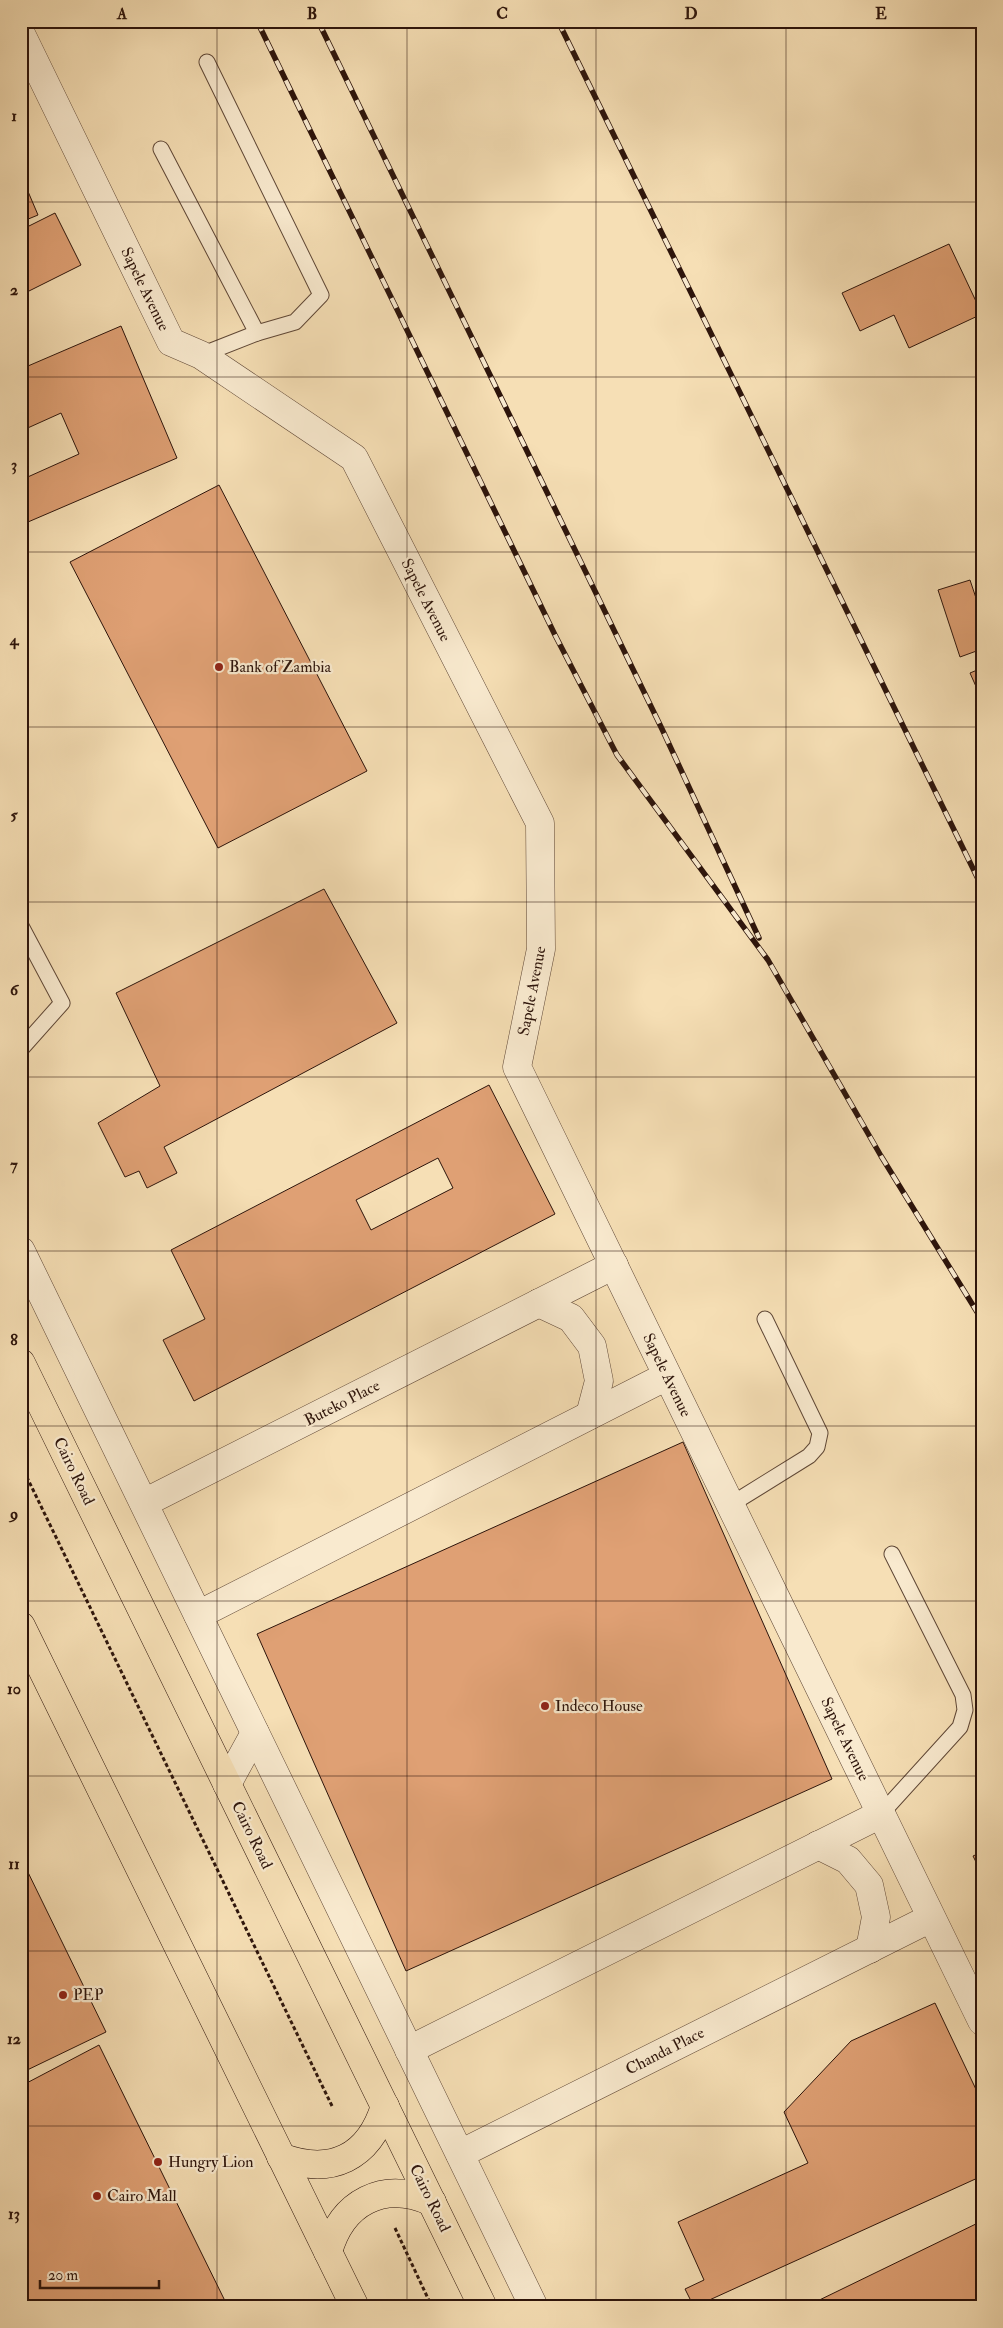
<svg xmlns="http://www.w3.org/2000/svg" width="1003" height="2328" font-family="'IM FELL Double Pica',serif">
<rect width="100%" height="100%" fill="#f6dfb5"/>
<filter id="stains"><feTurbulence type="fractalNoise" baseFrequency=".004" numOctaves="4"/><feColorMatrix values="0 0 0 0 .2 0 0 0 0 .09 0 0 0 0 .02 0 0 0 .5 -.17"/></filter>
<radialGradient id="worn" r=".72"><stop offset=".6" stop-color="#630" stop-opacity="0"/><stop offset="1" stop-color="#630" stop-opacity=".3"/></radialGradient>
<g fill="#dfa074" stroke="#2d140b" fill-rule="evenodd">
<path d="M21,175L38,215L21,222Z"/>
<path d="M55,213L81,265L21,295V230Z"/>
<path d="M949,244L982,314L909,348L894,315L860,331L842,293Z"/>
<path d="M121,326L177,458L21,525V480L79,454L61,413L21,431V369Z"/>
<path d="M219,485L367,771L218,848L70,562Z"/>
<path d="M970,580L982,616V649L960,657L938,590Z"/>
<path d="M982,668V700L970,673Z"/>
<path d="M324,889L397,1023L164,1147L177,1173L147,1188L139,1171L125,1177L98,1123L160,1086L116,993Z"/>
<path d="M489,1085L555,1214L194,1401L163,1340L205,1319L171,1250ZM438,1158L453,1188L371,1230L356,1200Z"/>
<path d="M683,1442L832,1779L406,1971L257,1634Z"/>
<path d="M982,1852V1874L973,1856Z"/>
<path d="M21,1858L106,2032L21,2073Z"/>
<path d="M935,2003L982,2102V2176L694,2307L685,2289L704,2280L678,2222L808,2163L784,2112L851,2041Z"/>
<path d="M99,2045L228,2307H21V2086Z"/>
<path d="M982,2221V2307H805Z"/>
</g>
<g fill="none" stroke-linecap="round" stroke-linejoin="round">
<g stroke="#5f4736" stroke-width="17">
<g id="lane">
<path d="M161,149L257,333"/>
<path d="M201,355L257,333L295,322L321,295L207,62"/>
<path d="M21,926L62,1003L21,1049"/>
<path d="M730,1505L809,1456L817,1447L820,1433L765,1319"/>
<path d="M881,1814L960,1727L965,1710L963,1695L892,1554"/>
</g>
</g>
<g stroke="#5f4736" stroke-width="29">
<g id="street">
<path d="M21,34L171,342L201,355L354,458L540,823L541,949L517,1067L982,2021"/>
<path d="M21,1251L534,2307"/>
<path d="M539,1303L571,1318L592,1346L599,1381L590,1415"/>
<path d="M144,1503L614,1265"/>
<path d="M198,1615L667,1376"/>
<path d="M227,1784L255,1733"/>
<path d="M818,1845L848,1860L869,1885L876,1917L870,1949"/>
<path d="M409,2050L881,1814"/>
<path d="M460,2154L931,1918"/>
</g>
</g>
<g stroke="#2d140b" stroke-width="29">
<g id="primary">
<path d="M21,1363L483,2307"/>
<path d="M21,1626L355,2307"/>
<path d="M281,2157C331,2176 369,2158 385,2106"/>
<path d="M328,2252C342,2202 383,2180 432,2202"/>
</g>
</g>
<g stroke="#2d140b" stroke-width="3" stroke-dasharray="4 2.5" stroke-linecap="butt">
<path d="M21,1465L333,2108"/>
<path d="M395,2228L432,2307"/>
</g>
<use href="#lane" stroke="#f9eacf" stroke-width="15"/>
<use href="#street" stroke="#f9eacf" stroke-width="28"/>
<use href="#primary" stroke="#f6dfb5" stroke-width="28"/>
<g stroke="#2d140b" stroke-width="5.5">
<g id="rail">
<path d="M257,21L555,635L617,755L768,960L881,1156L982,1320"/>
<path d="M318,21L662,729L759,938"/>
<path d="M558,21L982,887"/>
</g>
</g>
<use href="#rail" stroke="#f9eacf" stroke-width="4" stroke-dasharray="11" stroke-linecap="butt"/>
</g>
<path fill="none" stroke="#2d140b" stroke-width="1" stroke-opacity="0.55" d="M217,21V2307M407,21V2307M596,21V2307M786,21V2307M21,202H982M21,377H982M21,552H982M21,727H982M21,902H982M21,1077H982M21,1251H982M21,1426H982M21,1601H982M21,1776H982M21,1951H982M21,2126H982"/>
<g fill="#8f2418" stroke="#f9eacf" stroke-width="2">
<circle cx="219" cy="667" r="5"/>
<circle cx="545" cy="1706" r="5"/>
<circle cx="63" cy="1995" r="5"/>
<circle cx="158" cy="2162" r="5"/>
<circle cx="97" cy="2196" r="5"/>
</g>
<g text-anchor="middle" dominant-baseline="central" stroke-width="4.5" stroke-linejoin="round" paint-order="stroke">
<g font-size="16" fill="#2d140b" stroke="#f9eacf">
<text transform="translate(145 289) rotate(64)">Sapele Avenue</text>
<text transform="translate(426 600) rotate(63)">Sapele Avenue</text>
<text transform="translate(532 991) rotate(-79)">Sapele Avenue</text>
<text transform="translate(667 1375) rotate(64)">Sapele Avenue</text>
<text transform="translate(342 1403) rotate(-27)">Buteko Place</text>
<text transform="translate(74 1471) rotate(64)">Cairo Road</text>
<text transform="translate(845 1739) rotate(64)">Sapele Avenue</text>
<text transform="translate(252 1835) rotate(64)">Cairo Road</text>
<text transform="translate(665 2051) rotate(-27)">Chanda Place</text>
<text transform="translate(430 2198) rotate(64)">Cairo Road</text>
</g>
<g font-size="16" fill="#2d140b" stroke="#f9eacf" text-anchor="start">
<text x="229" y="667">Bank of Zambia</text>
<text x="555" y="1706">Indeco House</text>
<text x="73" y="1995">PEP</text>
<text x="168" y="2162">Hungry Lion</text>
<text x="107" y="2196">Cairo Mall</text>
</g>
</g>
<rect width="1003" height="2328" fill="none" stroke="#f6dfb5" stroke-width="55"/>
<path d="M40 2280v8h119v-8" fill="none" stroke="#2d140b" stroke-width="2.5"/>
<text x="48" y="2280" font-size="15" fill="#2d140b" stroke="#f9eacf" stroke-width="4" paint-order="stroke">20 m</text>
<rect x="28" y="28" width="948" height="2272" fill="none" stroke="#2d140b" stroke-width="2"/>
<g font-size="16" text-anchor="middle" font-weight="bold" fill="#2d140b">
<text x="122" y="19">A</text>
<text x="312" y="19">B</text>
<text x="502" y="19">C</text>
<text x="691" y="19">D</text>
<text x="881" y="19">E</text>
<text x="14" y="121">1</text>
<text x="14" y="295">2</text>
<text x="14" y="470">3</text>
<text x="14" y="645">4</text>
<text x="14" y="820">5</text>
<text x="14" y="995">6</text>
<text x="14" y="1170">7</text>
<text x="14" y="1345">8</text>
<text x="14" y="1519">9</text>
<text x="14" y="1694">10</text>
<text x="14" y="1869">11</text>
<text x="14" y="2044">12</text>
<text x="14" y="2219">13</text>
</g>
<rect width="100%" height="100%" filter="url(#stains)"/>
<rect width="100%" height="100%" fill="url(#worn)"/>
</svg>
